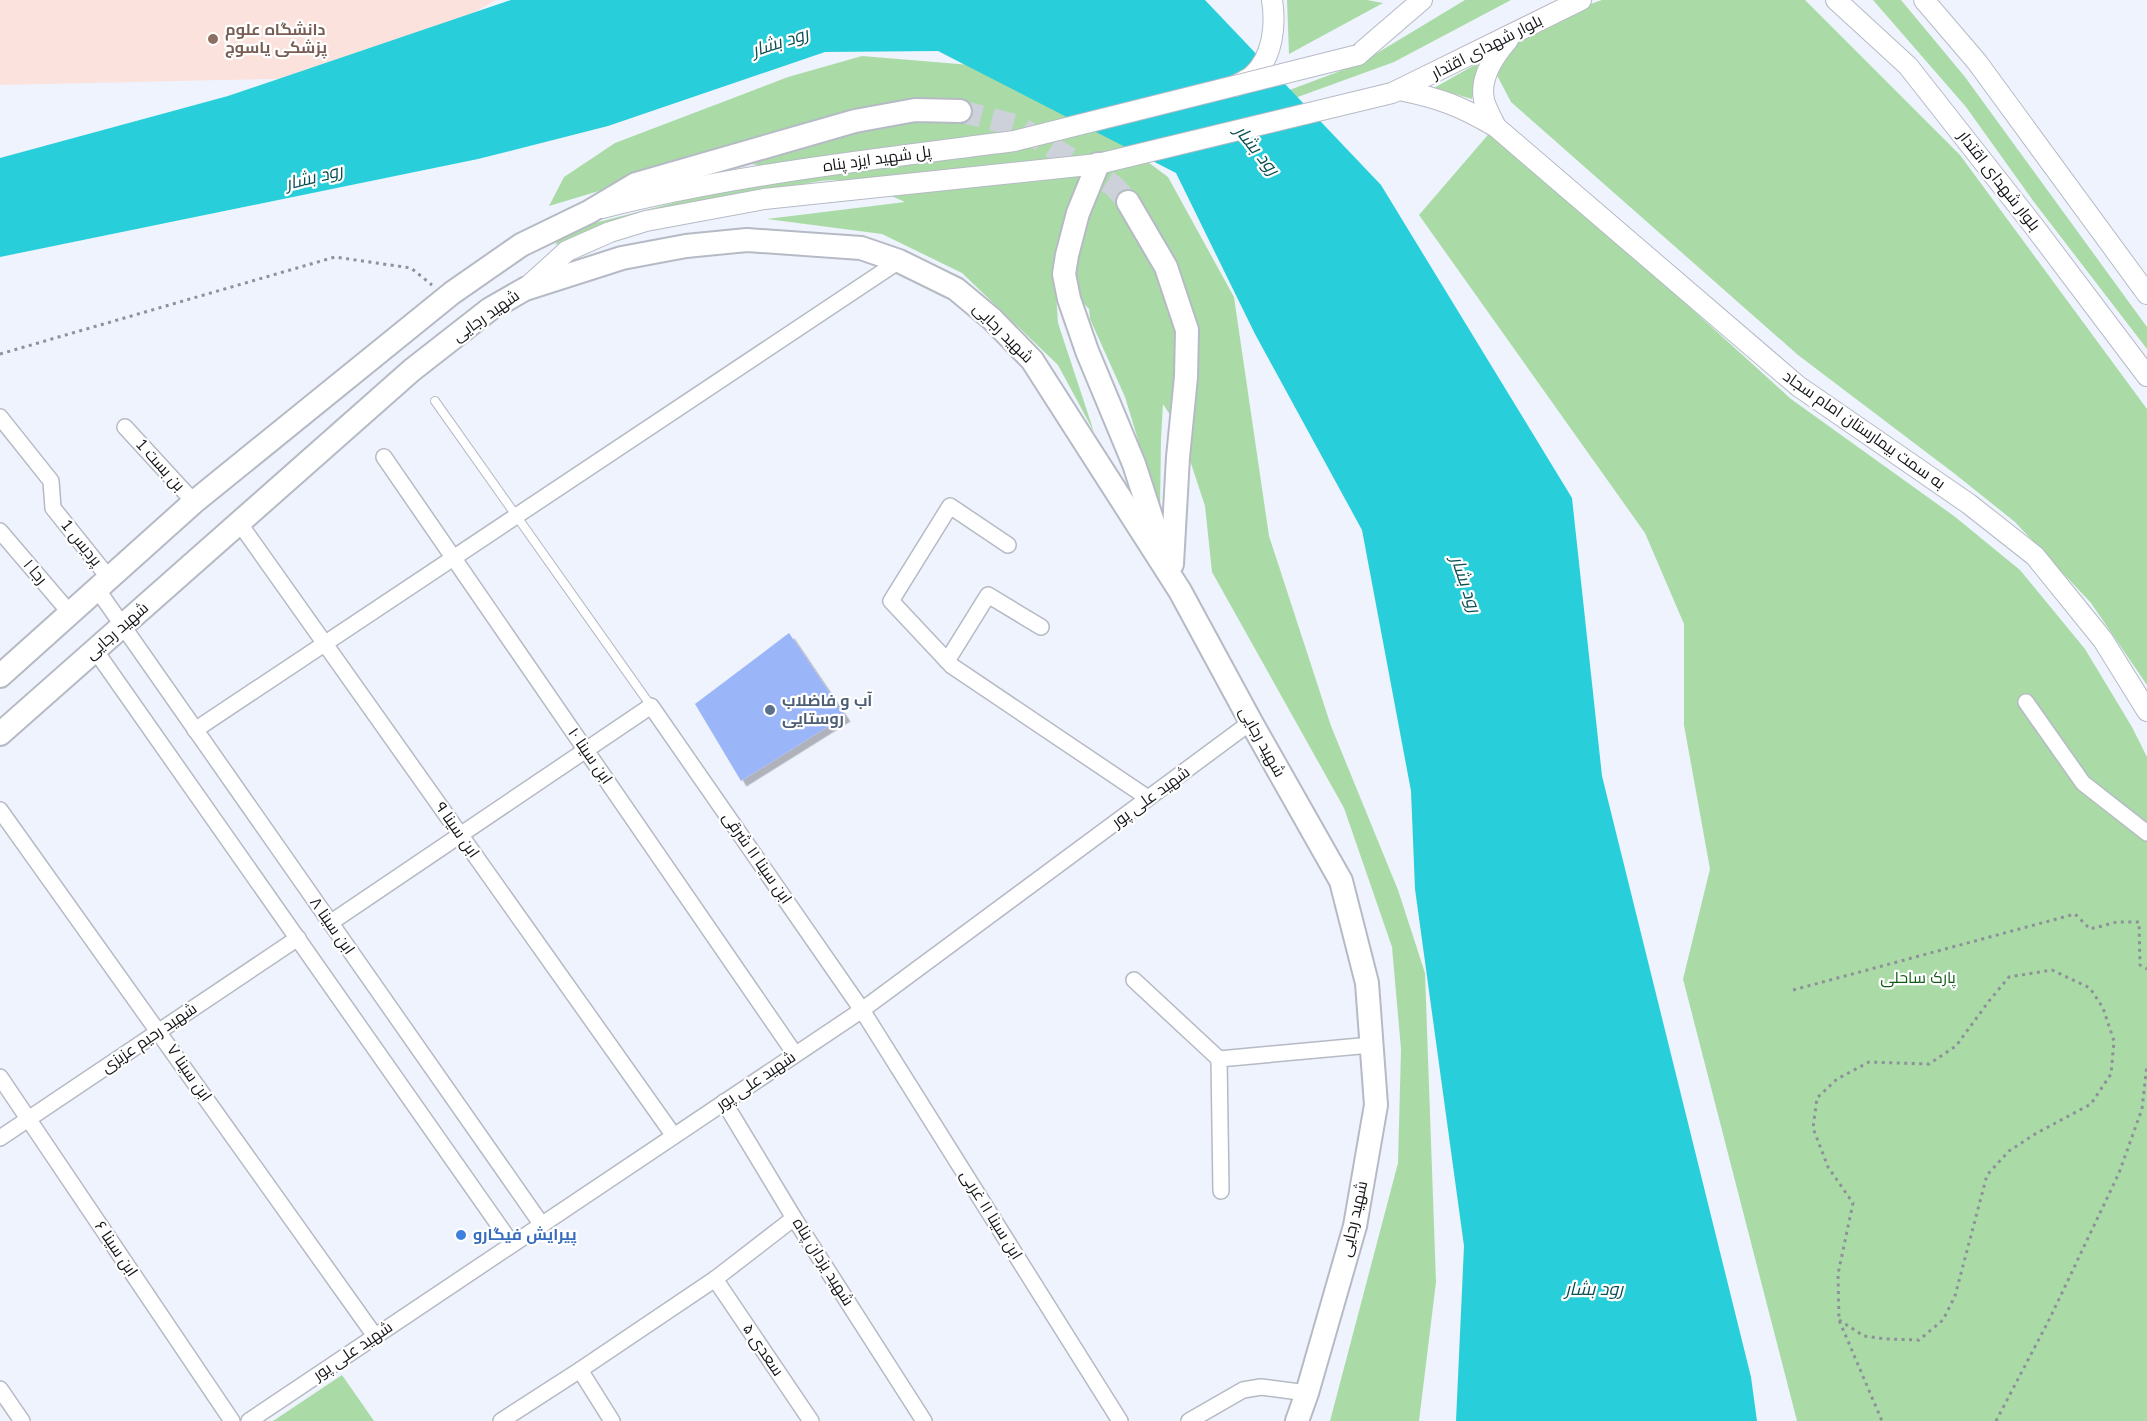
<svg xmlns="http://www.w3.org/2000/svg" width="2147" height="1421" font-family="'Nunito Sans',Cairo,sans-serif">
<defs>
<filter id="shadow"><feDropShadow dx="5.5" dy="5.5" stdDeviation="0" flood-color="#0004"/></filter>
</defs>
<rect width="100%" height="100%" fill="#eef3fd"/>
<path fill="#fce2dc" d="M0,0H496L358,77L0,85Z"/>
<g fill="#aadba7">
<path d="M1287,0H1367L1383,3L1289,54Z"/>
<path d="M1465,0H1511L1394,62L1273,106L1133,151L1168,177L1234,297L1269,536L1331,726L1398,890L1425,973L1436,1282L1419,1421H1330L1398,1163L1401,1049L1392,947L1344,808L1212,572L1205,506L1180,430L1163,404L1161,439L1160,512L1125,397L1090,319L1089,309L1063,282L1055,278L1058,323L1094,432L1058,365L962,273L882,234L767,219L905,202C890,195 851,180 835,180C819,180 801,185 785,187C708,197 627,214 555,245L563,231L740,186L812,175L712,157L549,206L564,177L615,143L788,77L862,56L1007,68L1268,98L1359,64Z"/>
<path d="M1602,0H1805L1960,155L2147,409V685L2091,603L2015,522L1955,474L1798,355L1511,102L1480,43Z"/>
<path d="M1873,0H1901L1965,77L2147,327V349L2034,202L1966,107Z"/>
<path d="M1478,63L1472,99L1434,88Z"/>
<path d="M1493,129L1791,399L1954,516L2020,570L2085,649L2132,727L2147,757V1421H1797L1683,979L1710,869L1684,725V624L1645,533L1419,215Z"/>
<path d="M342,1375L374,1421H273Z"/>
</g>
<path fill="#28cfda" d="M511,0H1205L1381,185L1572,498L1602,776L1751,1377L1757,1421H1456L1464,1246L1415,889L1411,791L1362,530L1255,334L1176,173L938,51L825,52L608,126L478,159L0,257V158L228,96Z"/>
<path fill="#9bb5f9" filter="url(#shadow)" d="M789,633L845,716L741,781L695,704Z"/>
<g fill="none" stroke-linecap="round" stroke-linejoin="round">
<path stroke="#cdd1da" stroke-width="22" stroke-dasharray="22 11" stroke-linecap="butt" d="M960,111L1018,126L1114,186L1128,202"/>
<g stroke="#b5bac4" stroke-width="10">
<path id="service" d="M435,401L651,706"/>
</g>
<g stroke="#b5bac4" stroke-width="18">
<g id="minor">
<path d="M0,417L51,481L53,508L109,578"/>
<path d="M125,427L194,502"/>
<path d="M384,457L795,1054"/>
<path d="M240,524L674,1136"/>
<path d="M0,531L70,613"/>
<path d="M1008,545L950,506L891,601L952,666L1148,798"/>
<path d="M97,589L542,1225"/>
<path d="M95,650L512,1244"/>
<path d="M947,661L988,595L1041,627"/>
<path d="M2026,702L2083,783L2147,833"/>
<path d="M195,730L899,261"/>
<path d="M0,810L375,1336"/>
<path d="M330,923L651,706L862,1010L1120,1421"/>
<path d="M1134,980L1219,1059"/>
<path d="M0,1077L232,1421"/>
<path d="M724,1102L794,1218L924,1421"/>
<path d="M0,1138L298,938"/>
<path d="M1221,1191L1219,1059L1371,1045"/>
<path d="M715,1279L811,1421"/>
<path d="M580,1370L612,1421"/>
<path d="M0,1389L22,1421"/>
<path d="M249,1421L862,1010L1251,722"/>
<path d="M501,1421L580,1370L715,1279L794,1218"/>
<path d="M1189,1421L1243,1390L1261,1387L1307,1393"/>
</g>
</g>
<g stroke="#b5bac4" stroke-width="22">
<g id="tertiary">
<path d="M1836,0L1908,66L2033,225L2147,376"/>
<path d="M1924,0L1977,62L2147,294"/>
<path d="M1358,55L1422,0"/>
<path d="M1235,86C1241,82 1247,80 1252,76C1273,58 1276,25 1272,0"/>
<path d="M1399,90C1439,98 1461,106 1496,127L1798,386L1969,504L2035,556L2103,640L2147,711"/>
<path d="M1496,127C1492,118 1486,109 1484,100C1479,78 1495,55 1508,40"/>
<path d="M602,208C737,174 876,159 1014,141"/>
<path d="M525,289L567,251L610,232L646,221L764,199L1098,164L1392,93L1581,0"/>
</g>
</g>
<g stroke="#b5bac4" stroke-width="26">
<g id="secondary">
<path d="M1098,164L1078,213L1067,255L1064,274L1069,299L1087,351L1134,464L1160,544"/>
<path d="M1128,202L1166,267L1187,330L1186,377L1178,457L1172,564"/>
<path d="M0,676L194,502L452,293L521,245L589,212L636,184L855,121L915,110L960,111"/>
<path d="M0,734L412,370L490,309L525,289L622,258L686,246L747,240L861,248L899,261L956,289L992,319L1032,360L1180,591L1251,722L1341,881L1367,983L1376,1105L1355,1226L1307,1393L1297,1421"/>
</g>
</g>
<g stroke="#8e9199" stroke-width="3" stroke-dasharray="3 4.5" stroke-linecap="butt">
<path d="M0,354L335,257L411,268L432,285"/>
<path d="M1793,990L2075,914L2090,929L2117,922H2139L2140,965L2147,969"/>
<path d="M1839,1320L1864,1336L1886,1339L1919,1340L1943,1320L1955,1296L1987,1175L2009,1151L2035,1134L2091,1104L2111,1074L2114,1041L2103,1008L2090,988L2052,970L2009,977L1989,1001L1956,1046L1929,1064L1869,1062L1837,1079L1817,1098L1813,1128L1828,1167L1853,1203L1838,1274L1839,1320L1882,1421"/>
<path d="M1996,1421L2050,1318L2119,1173L2142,1109L2147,1064"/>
</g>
<use href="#service" stroke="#fff" stroke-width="8"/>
<use href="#minor" stroke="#fff" stroke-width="15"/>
<use href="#tertiary" stroke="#fff" stroke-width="20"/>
<use href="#secondary" stroke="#fff" stroke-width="22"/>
<g stroke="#b5bac4" stroke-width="22" stroke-linecap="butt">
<path id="tertiary-bridge" d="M1014,141L1358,55"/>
</g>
<use href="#tertiary-bridge" stroke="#fff" stroke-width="20"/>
</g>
<circle fill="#8d6e63" stroke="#fff" stroke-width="2" cx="213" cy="39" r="6"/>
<circle fill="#5c6f8a" stroke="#fff" stroke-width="2" cx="770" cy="710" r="6"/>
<circle fill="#3f7fe0" stroke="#fff" stroke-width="2" cx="461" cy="1235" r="6"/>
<g text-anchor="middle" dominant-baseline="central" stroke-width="4.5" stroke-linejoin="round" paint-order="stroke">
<g font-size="16" font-weight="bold" fill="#785e54" stroke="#fff" text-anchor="start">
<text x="225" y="30">دانشگاه علوم<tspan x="225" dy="18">پزشکی یاسوج</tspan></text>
</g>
<g font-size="16" fill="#121317" stroke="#fff">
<text transform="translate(1487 47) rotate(-27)">بلوار شهدای اقتدار</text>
<text transform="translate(877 159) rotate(-8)">پل شهید ایزد پناه</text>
<text transform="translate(1999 181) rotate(52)">بلوار شهدای اقتدار</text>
<text transform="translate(486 316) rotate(-35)">شهید رجایی</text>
<text transform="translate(1003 333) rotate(45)">شهید رجایی</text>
<text transform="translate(1864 430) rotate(35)">به سمت بیمارستان امام سجاد</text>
<text transform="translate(160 465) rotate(48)">بن بست 1</text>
<text transform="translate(81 543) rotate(51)">پردیس 1</text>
<text transform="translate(35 572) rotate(50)">رجا ۱</text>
<text transform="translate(117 631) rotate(-41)">شهید رجایی</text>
<text transform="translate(1262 742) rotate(61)">شهید رجایی</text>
<text transform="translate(590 756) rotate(55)">ابن سینا ۱۰</text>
<text transform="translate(1151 797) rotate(-36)">شهید علی پور</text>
<text transform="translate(457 830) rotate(55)">ابن سینا ۹</text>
<text transform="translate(757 858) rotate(55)">ابن سینا ۱۱ شرقی</text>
<text transform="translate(332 926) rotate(55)">ابن سینا ۸</text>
<text transform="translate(149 1038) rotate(-34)">شهید رحیم عزیزی</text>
<text transform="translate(189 1073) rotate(55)">ابن سینا ۷</text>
<text transform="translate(756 1081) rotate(-34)">شهید علی پور</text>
<text transform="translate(991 1215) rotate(58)">ابن سینا ۱۱ غربی</text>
<text transform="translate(1354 1219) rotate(-77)">شهید رجایی</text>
<text transform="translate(116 1249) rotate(56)">ابن سینا ۶</text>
<text transform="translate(823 1262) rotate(58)">شهید یزدان پناه</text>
<text transform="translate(763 1350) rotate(56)">سعدی ۵</text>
<text transform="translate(353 1351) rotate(-34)">شهید علی پور</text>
</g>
<g font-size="16" font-weight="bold" fill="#4e5e75" stroke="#fff" text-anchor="start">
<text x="782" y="701">آب و فاضلاب<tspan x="782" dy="18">روستایی</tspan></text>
</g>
<g font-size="16" fill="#115b13" stroke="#fff">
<text x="1918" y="978">پارک ساحلی</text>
</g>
<g font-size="16" font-weight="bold" fill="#366cbe" stroke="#fff" text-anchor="start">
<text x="473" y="1235">پیرایش فیگارو</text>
</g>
<g font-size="18" font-style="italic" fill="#0a4f53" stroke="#fff">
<text transform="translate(780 42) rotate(-18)">رود بشار</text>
<text transform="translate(1257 150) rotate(51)">رود بشار</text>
<text transform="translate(314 177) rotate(-14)">رود بشار</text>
<text transform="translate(1466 584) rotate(71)">رود بشار</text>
<text x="1594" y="1289">رود بشار</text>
</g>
</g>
</svg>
